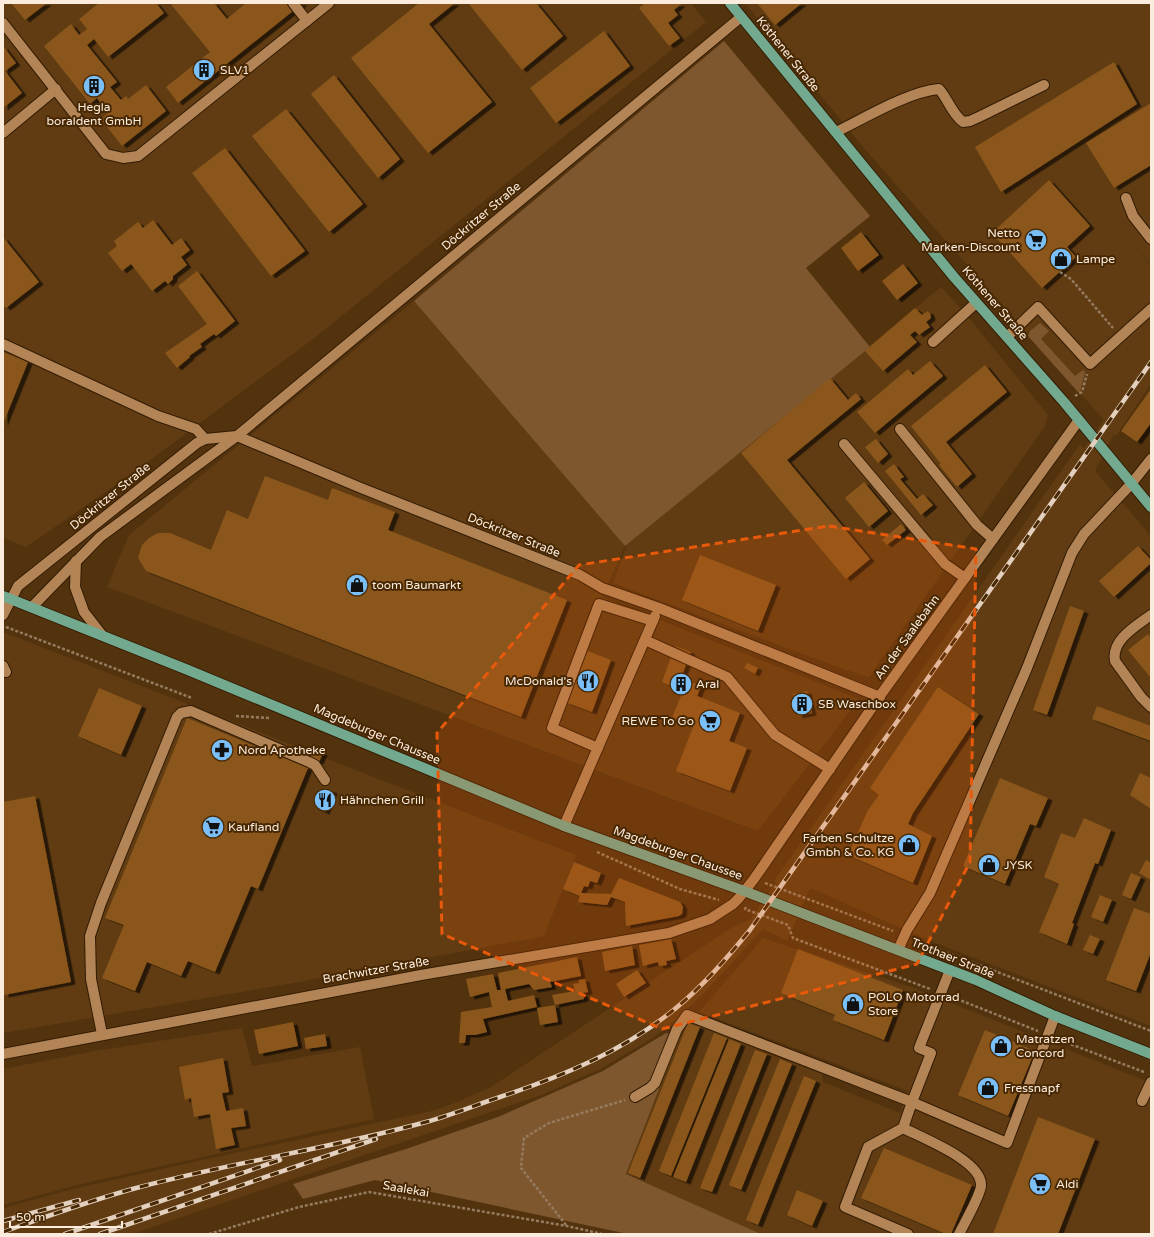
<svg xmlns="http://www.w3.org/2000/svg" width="1154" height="1237" font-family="'Varela Round',sans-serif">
<defs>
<filter id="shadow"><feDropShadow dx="4.5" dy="2.5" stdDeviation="0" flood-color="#0009"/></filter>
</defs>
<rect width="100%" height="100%" fill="#53330e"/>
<g fill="#613c12">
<path d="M3,3H691L706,22L313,339L130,475L26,547L3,538Z"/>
<path d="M745,3H1151V265L1120,229L1151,266V384L1116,436L1114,434L1095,471L1151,536V1026L933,942L810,888L787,941L763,929L705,992L679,1017L653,1038L602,1068L544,1094L132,1234H3V1209L14,1205L69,1190L202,1160L432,1111L455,1103L491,1087L731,928L750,920L776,882L774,881L1080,444L1084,448L1104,420L863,147Z"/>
<path d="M941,287L965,313L1048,415L1045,426L869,677L846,670L613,583L627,544Z"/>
<path d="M414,301L625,546L602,597L859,699L758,831L107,587L129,535Z"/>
<path d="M3,632L234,722L363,773L576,855L544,936L299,982L3,1033Z"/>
<path d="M763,938L911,987L1151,1083V1234H761L626,1174L680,1035L687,1022L822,1074L823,1082L900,1113L908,1091L699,1012Z"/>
<path d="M242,1028L252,1066L360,1047L374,1119L81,1184L3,1205V1069L95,1051Z"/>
</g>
<g fill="#7f572f">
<path d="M724,41L870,216L806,268L870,347L625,546L414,301Z"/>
<path d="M1040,323L1049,331L1041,339L1075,376L1083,370L1085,372L1080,392H1078L1028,336L1030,331Z"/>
<path d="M666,1033L680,1035L626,1174L761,1234H628L375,1180L303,1199L293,1184L406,1149L498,1117L603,1071Z"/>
</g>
<g fill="#8a571b" filter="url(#shadow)">
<path d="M11,3H47L25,20Z"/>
<path d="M99,3H156L164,13L108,57L94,39L87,45L117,82L110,87L121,100L126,96L128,99L146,85L166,111L122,146L101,119L108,113L97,98L90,104L44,46L71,24L79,35L87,29L79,19Z"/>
<path d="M170,3H214L227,19L246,3H303L178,103L166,87L210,52Z"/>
<path d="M419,3H455L429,24L492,102L428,153L351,58Z"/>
<path d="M468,3H536L563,36L522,70Z"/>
<path d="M645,3L681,4L674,10L678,15L668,23L680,38L669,46L639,8Z"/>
<path d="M757,3H802L775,25Z"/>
<path d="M604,31L630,66L556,123L530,88Z"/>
<path d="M3,46L16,63L5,71L22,93L3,108Z"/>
<path d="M1114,62L1137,104L1001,192L975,147Z"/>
<path d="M334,75L400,159L378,178L311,94Z"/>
<path d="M1151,103V165L1114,188L1086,143Z"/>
<path d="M286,109L363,204L329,232L252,136Z"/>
<path d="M225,148L305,251L271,276L192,173Z"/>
<path d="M1049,180L1090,226L1067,247L1076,257L1042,288L992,233Z"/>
<path d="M153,220L172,245L181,238L190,250L181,257L187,265L173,276V279L168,284L165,281L152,291L131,264L122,271L108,253L117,246L114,241L138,222L143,228Z"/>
<path d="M861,232L879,255L858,271L841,248Z"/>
<path d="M3,237L39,282L6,308L3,305Z"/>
<path d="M903,264L918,283L897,300L882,281Z"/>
<path d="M197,271L235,321L216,336L214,334L200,344L202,347L189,356L190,357L177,368L165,353L207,324L178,286Z"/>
<path d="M915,308L922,315L928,311L930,314L931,318L926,322L930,327L919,335L915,331L910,335L917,342L883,371L865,351Z"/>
<path d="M3,352L28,362L3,424Z"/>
<path d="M930,361L943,376L875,433L857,412L908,369L913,375Z"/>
<path d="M985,365L1007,392L946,442L972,474L957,487L939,465L941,464L911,426Z"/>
<path d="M830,378L848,400L856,393L861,399L787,460L870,559L846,579L741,453Z"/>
<path d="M1151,389V423L1137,442L1121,431Z"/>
<path d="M876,439L888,454L878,463L865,447Z"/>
<path d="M894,464L904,477L900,479L917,499L923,494L933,505L921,515L885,471Z"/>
<path d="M265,476L328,500L332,488L395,512L388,530L567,600L521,717L146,571L138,558L142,545L149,538L158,533H170L211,550L227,510L248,519Z"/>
<path d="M864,482L888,511L869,527L845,498Z"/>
<path d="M901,524L906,530L887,545L882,540Z"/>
<path d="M1138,546L1151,560V563L1114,597L1099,581Z"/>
<path d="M700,555L776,585L758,631L682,600Z"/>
<path d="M1070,606L1084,611L1047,715L1033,710Z"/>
<path d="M1148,634L1149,636L1151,634V678L1128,650Z"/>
<path d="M675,646L691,652L681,678L701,686L697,696L740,713L729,741L747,748L730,791L676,771L693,727L672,718L683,691L662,682Z"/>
<path d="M585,650L611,660L592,712L565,702Z"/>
<path d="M747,663L758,668L755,674L744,668Z"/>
<path d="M938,687L979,714L913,813L908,824L932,836L913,883L848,855L868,810L879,795L870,788Z"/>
<path d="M99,688L142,706L121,755L78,736Z"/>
<path d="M807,691L812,713L798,716L793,694Z"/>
<path d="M1097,706L1151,726V741L1092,719Z"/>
<path d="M187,718L308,768L258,889L251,886L215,972L188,961L181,976L147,962L135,991L102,978L124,925L105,918Z"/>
<path d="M306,747L323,753L319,762L302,756Z"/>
<path d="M1140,773L1151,778V809L1130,795Z"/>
<path d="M1000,778L1048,798L1036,826L1030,824L1005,884L963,866Z"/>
<path d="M325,788L333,791L325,812L316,808Z"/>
<path d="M35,796L71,982L4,995L3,802Z"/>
<path d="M1084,818L1111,830L1098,864L1095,863L1072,923L1074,924L1067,944L1039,932L1059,884L1044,877L1061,833L1075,838Z"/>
<path d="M1146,860L1151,863V880L1139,873Z"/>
<path d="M574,862L601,873L597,883L590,881L588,887L584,886L581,893L611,894L619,878L680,902L683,907L682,914L679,916L626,926L625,902L611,897L607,905L578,902L580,896L563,889Z"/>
<path d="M1131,873L1141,877L1131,899L1122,895Z"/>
<path d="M1100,895L1112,900L1103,922L1091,917Z"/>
<path d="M1134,908L1151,914V952L1136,991L1106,980Z"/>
<path d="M1090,935L1100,939L1093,954L1083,950Z"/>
<path d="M671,939L676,959L666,961L667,965L659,966L658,962L643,966L639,945Z"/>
<path d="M632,946L635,965L605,971L602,952Z"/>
<path d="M798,949L903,990L884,1040L833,1020L835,1015L781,993Z"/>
<path d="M577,957L581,976L550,982L552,987L534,990L529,984L505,989L508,1001L534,995L537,1007L483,1019L487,1032L475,1035H466L465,1043H459L461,1012L492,1007L489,992L470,997L466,979L493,974L497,990H501L498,973Z"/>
<path d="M637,970L646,983L624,997L616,984Z"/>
<path d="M585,979L588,992L583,993L584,999L555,1005L552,995L575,991L573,984L579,983V980Z"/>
<path d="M555,1005L558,1022L540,1025L537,1008Z"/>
<path d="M293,1022L298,1046L259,1054L254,1030Z"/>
<path d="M688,1023L700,1027L640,1178L628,1173Z"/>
<path d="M985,1030L1035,1051L1008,1116L958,1095Z"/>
<path d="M714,1033L727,1038L671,1176L659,1171Z"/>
<path d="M325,1034L327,1046L306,1049L304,1038Z"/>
<path d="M729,1039L741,1044L686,1182L673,1177Z"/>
<path d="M755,1050L767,1054L712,1192L700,1188Z"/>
<path d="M223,1058L229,1092L222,1093L226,1111L243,1108L246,1126L231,1128L235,1145L216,1149L210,1114L194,1117L191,1098L185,1100L179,1067Z"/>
<path d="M780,1059L792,1064L741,1190L729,1185Z"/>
<path d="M804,1076L816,1081L758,1225L746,1220Z"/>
<path d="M1038,1117L1095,1139L1058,1234H993Z"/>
<path d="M884,1148L972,1185L951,1234H946L861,1198Z"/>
<path d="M797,1190L823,1201L812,1226L787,1215Z"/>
</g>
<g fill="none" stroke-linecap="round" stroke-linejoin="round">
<g stroke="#321c04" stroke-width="12">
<g id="minor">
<path d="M293,3L307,21"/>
<path d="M3,23L106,154L123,158L138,156L329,3"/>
<path d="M836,132C865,118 907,92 939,89C948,99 952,114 963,122L970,121L981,116L1044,85"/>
<path d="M3,133L56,89"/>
<path d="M1126,198L1133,216L1151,239"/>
<path d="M1007,337L1038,307L1090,364L1151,309"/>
<path d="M933,342L976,303"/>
<path d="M3,344L158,416L196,429L205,439"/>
<path d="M900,429L977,525L993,539"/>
<path d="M844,444L945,564L965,578"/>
<path d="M76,561L75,587L84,612L102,635"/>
<path d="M32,607L100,537L237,436L741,17"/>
<path d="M3,615L18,586L197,443L205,439L237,436L361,488L580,575L602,588L659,608L880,697"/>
<path d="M1151,615C1136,626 1111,640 1115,661L1141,697L1151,707"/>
<path d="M645,640L727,677L775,735L830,769"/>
<path d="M3,666L6,672"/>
<path d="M598,748L552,728L599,604L653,621"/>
<path d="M564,826L655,616"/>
<path d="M898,950L907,930L930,893L1027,668L1072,553L1084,534L1132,483L1151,459"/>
<path d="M950,970L919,1048L931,1053L912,1102L1007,1143L1055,1016"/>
<path d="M102,1034L91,979L90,936L101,903L177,717L181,713L191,711L309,762L315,765L325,780"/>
<path d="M3,1054L421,975L669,933L710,919L733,904L739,898L754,879L882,693L1079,420"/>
<path d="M635,1097L650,1088L655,1083L677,1029L687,1015L912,1102L903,1128L868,1147L845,1207L908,1234"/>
<path d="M1142,1101L1151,1082"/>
<path d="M903,1128C922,1138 983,1161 981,1186C980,1196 964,1224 959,1234"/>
</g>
</g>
<g stroke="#321c04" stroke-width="12">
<g id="major">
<path d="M730,3L954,277L1064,402L1151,507"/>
<path d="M3,596L188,670L564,826L744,891L976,980L1055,1016L1151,1054"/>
</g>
</g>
<g stroke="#957c60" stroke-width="2.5" stroke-dasharray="3 2" stroke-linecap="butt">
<path d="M1060,272L1071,279L1113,328"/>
<path d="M1075,396L1082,392L1087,374"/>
<path d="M6,627L192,698"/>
<path d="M236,716L269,718"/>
<path d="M597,852L680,889L719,900"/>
<path d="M765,883L893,931"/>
<path d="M746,907L745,909L788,925L793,938L930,989"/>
<path d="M914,940L1151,1031"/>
<path d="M952,997L1038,1031"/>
<path d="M1057,1039L1144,1072"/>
<path d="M566,1225L521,1168L524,1138L549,1123L625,1100"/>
<path d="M209,1234L299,1207L369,1192L567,1226L602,1234"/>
</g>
<use href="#minor" stroke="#b38456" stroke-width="10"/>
<use href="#major" stroke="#72a98f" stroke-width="10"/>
<g stroke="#e3d0bf" stroke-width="4.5">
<g id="rail">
<path d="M3,1221L79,1200"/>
<path d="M3,1232C48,1216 94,1199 140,1187C235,1162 332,1148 426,1122C451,1115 476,1105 500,1097C563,1076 624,1051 676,1008C704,985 727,958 750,930L1151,362"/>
<path d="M65,1234L280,1160"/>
<path d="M100,1234L376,1139"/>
</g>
</g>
<use href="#rail" stroke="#482802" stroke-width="3" stroke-dasharray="9" stroke-linecap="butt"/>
</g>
<path fill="#e8590c" fill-opacity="0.2" stroke="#e8590c" stroke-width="3" stroke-dasharray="8 5" stroke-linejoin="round" d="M829,526L976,549L970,862L917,964L662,1029L442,934L437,733L579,565Z"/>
<defs>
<g id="building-disc" transform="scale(1.15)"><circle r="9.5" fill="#7abff8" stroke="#482802"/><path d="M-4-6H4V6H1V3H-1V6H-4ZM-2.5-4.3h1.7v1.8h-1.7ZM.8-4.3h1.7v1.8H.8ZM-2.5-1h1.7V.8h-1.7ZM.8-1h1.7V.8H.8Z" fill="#111"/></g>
<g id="supermarket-disc" transform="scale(1.15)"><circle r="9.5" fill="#7abff8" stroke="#482802"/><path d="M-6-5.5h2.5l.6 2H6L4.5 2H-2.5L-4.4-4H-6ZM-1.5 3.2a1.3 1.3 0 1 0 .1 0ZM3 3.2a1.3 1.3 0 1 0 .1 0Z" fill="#111"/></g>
<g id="shop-disc" transform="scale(1.15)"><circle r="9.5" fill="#7abff8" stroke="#482802"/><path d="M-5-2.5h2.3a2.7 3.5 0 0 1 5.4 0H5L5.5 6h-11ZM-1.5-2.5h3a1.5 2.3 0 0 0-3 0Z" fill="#111"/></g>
<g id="restaurant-disc" transform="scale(1.15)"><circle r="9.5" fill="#7abff8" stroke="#482802"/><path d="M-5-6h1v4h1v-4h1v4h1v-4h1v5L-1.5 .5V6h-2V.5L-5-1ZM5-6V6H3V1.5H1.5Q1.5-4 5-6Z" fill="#111"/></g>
<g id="pharmacy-disc" transform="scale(1.15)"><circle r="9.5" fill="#7abff8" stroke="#482802"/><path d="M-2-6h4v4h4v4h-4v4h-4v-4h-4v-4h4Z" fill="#111"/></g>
</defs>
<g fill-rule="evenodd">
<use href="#building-disc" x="204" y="70"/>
<use href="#building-disc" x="94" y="86"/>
<use href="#supermarket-disc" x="1036" y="240"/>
<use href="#shop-disc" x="1061" y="259"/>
<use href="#shop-disc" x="357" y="585"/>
<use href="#restaurant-disc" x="588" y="681"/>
<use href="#building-disc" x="681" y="684"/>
<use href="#building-disc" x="802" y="704"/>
<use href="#supermarket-disc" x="710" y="721"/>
<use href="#pharmacy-disc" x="222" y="750"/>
<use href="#restaurant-disc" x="325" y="800"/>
<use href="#supermarket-disc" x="213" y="827"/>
<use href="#shop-disc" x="909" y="845"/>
<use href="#shop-disc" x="989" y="865"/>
<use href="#shop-disc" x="853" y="1004"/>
<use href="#shop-disc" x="1001" y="1046"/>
<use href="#shop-disc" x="988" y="1088"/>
<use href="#supermarket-disc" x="1040" y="1184"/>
</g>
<g text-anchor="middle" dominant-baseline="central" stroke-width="4" stroke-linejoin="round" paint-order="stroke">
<g font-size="12" fill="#fcecde" stroke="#482802">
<text transform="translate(788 54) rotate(51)">Köthener Straße</text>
<text transform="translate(481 216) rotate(-40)">Döckritzer Straße</text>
<text transform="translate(995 303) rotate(49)">Köthener Straße</text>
<text transform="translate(110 496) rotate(-39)">Döckritzer Straße</text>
<text transform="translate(514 535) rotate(22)">Döckritzer Straße</text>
<text transform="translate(907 637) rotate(-54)">An der Saalebahn</text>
<text transform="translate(377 734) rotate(23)">Magdeburger Chaussee</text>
<text transform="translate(678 853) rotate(20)">Magdeburger Chaussee</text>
<text transform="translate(953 958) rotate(22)">Trothaer Straße</text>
<text transform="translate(376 970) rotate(-10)">Brachwitzer Straße</text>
<text transform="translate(406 1189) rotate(10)">Saalekai</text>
</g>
<g font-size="12" fill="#fcecde" stroke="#482802" text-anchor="start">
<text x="220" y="70">SLV1</text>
<text x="94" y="107" text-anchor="middle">Hegla<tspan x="94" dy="14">boraIdent GmbH</tspan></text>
<text x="1020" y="233" text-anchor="end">Netto<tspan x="1020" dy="14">Marken-Discount</tspan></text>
<text x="1076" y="259">Lampe</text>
<text x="372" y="585">toom Baumarkt</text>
<text x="572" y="681" text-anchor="end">McDonald's</text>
<text x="696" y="684">Aral</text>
<text x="818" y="704">SB Waschbox</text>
<text x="694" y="721" text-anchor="end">REWE To Go</text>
<text x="238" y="750">Nord Apotheke</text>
<text x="340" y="800">Hähnchen Grill</text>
<text x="228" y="827">Kaufland</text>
<text x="894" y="838" text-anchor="end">Farben Schultze<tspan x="894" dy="14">Gmbh &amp; Co. KG</tspan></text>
<text x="1004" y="865">JYSK</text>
<text x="868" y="997">POLO Motorrad<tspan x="868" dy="14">Store</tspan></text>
<text x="1016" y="1039">Matratzen<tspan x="1016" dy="14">Concord</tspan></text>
<text x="1004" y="1088">Fressnapf</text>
<text x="1056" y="1184">Aldi</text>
</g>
</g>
<rect width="1154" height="1237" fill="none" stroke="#fcecde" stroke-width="8"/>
<path d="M10 1221v6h112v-6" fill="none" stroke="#fcecde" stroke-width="2"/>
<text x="16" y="1221" font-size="12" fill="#fcecde" stroke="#482802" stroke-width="3" paint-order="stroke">50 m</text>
</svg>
